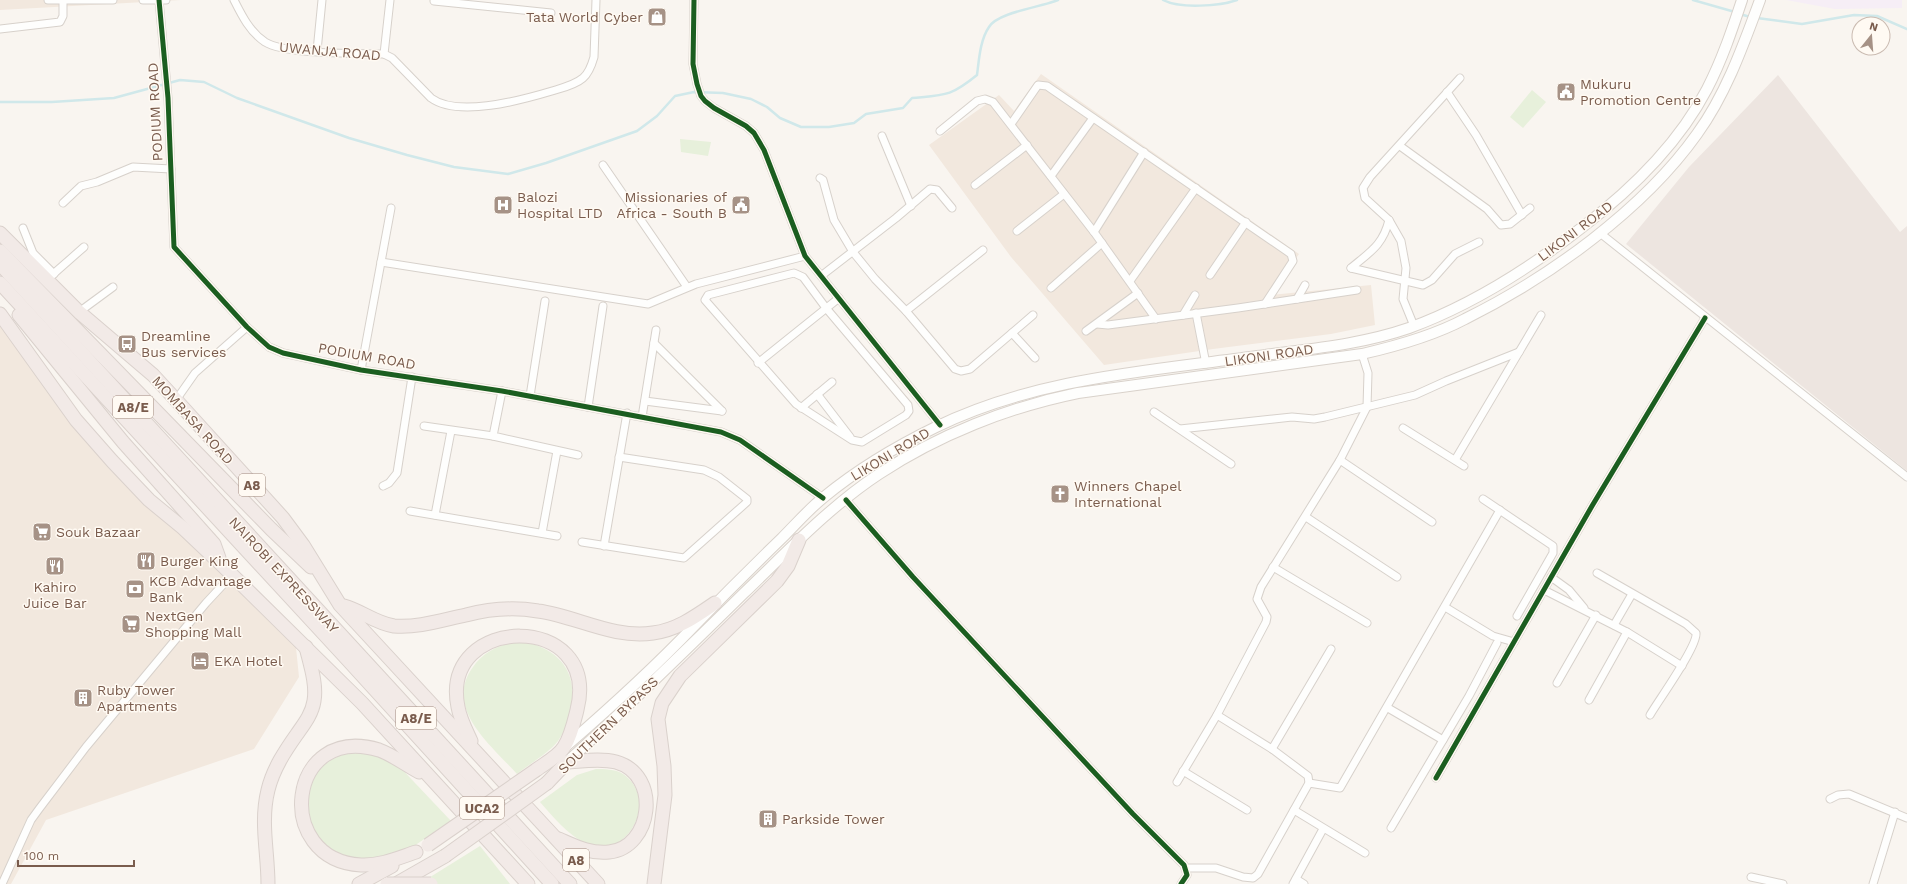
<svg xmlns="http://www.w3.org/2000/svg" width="1907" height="884" font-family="'Work Sans',sans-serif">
<rect width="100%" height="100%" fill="#f9f5f0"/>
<g fill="#f2e8de">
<path d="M0,0H181L0,10Z"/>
<path d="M1041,74L1299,254L1271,295L1371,285L1375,325L1331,334L1213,349L1104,365L1011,257L929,145L999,95L1014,111Z"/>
<path d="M0,326L112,461L294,628L299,677L254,749L46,820L11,884H0Z"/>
</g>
<path fill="#ede5e0" d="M1778,75L1900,232L1907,226V471L1626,244L1689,167Z"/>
<path fill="#f6eef6" d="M1786,0H1902V8L1835,9Z"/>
<g fill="#e7f0db">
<path d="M1532,90L1546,102L1523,128L1510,117Z"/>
<path d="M680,139L711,142L708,156L681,152Z"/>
<path d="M520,641C557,647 580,671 570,710C568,721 565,731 558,741C550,752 528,765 517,774C491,745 443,708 473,667C484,651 501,644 520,641Z"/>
<path d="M361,752L379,757L397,764L451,821L411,848L360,863L326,849L308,820V788L317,770L331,760L341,755Z"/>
<path d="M596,769C604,769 615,769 623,774C662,801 624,862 588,845C568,835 554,818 540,802L577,775Z"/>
<path d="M480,846L510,884H419Z"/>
</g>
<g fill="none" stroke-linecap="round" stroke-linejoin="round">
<g stroke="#d0e8ea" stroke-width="2.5">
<path d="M1163,0C1180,9 1220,6 1237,0"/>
<path d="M1693,0L1735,12"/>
<path d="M1740,14L1750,17"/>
<path d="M1757,18L1802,24L1854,15L1877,16L1907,29"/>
<path d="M0,102H52L114,98L180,80L204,82L237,98L349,138L407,155L454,167L508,174L546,163L637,131L657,116L675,96L694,92L723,93L751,99L767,107L780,118L801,127H829L854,123L866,114L903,108L912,98C945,95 950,97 977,75C979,60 980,40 989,27C998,12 1042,7 1058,0"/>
</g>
<g stroke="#d7d1cb" stroke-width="9">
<g id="street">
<path d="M48,0H113"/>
<path d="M143,0H166"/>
<path d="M159,0L168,98L174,247L247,327L269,347L283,353L361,370L502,391L721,432L740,440L823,498"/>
<path d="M234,0C242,16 250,32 265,42C286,55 357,53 384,54L392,58L431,98C458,118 522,100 552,91C562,88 575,85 583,78C589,73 592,64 594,57L596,0"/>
<path d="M694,0L693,64L697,84L701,96L705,101L714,108L746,126L754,133L764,150L805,256L940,425"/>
<path d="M434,1L551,13"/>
<path d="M0,29L60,22L63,16V0"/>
<path d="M317,51L322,0"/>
<path d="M384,54L390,0"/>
<path d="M1447,92L1476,135L1522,215"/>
<path d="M1011,124L1038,85L1047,86L1291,254L1293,261L1265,304"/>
<path d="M940,131L977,101L985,99L993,102L1094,232L1156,319"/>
<path d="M882,136L911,206"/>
<path d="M1400,146L1487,209L1501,225L1510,224L1530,208"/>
<path d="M603,165L687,287"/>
<path d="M1051,176L1093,118"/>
<path d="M820,178L823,180L834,220L853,252L875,279L906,311L955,369L961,371L970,369L1033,315"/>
<path d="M975,185L1027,145"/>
<path d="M63,203L81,186L97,182L133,167L171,169"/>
<path d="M23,228L33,253L54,274"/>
<path d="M1017,231L1064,194"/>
<path d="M1094,232L1144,152"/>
<path d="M1600,233L1907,477"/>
<path d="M381,262L648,304L696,284L805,256"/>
<path d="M1351,268L1423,285L1432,280L1455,254L1479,242"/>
<path d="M1351,268C1370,252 1383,245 1389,220"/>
<path d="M794,273L803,277L826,308L908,405L909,411L906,415L862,442L852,440L796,404L705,300L708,295Z"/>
<path d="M1210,275L1246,222"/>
<path d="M51,276L84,247"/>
<path d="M821,276L896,218L930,189L937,190L952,208"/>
<path d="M1130,281L1196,188"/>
<path d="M1051,288L1102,243"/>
<path d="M1297,299L1305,285"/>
<path d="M906,311L983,250"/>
<path d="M79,312L113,287"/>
<path d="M1196,313L1206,364"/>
<path d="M1183,315L1195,295"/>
<path d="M1097,324L1108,325L1238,308L1357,290"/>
<path d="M1414,326L1403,299L1406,268L1401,241L1389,220L1365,198L1363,188L1370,177L1460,78"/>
<path d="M1086,331L1138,293"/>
<path d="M1012,333L1035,358"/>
<path d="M654,343L722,411"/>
<path d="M758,363L839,298"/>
<path d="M361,370L391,208"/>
<path d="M502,391L493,436L578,455"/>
<path d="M817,394L850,437"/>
<path d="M530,396L545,301"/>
<path d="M176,400L195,373L247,327"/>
<path d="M645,401L722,411"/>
<path d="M588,407L603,306"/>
<path d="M801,408L832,382"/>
<path d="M1154,412L1231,464"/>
<path d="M642,417L656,330"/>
<path d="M424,426L493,436"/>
<path d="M1403,428L1464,466"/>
<path d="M1180,429L1292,417L1314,419L1325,417L1415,395L1446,381L1519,352"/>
<path d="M1340,460L1432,522"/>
<path d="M1455,460L1541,315"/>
<path d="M383,486L389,483L397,473L412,377"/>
<path d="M1483,499L1553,546V553L1517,616"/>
<path d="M846,500L913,577L1133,814L1184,865L1187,875L1181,884"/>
<path d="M410,511L557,536"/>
<path d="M435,515L451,431"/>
<path d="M1306,517L1397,577"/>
<path d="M542,533L557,451"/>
<path d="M582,542L684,558L747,502V499L719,477L704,470L619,457"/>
<path d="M604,546L627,413"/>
<path d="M1273,567L1367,623"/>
<path d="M1597,573L1686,624L1696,633C1698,646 1658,701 1650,715"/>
<path d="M1551,577L1569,590L1584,608"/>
<path d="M1544,590L1627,632L1682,666"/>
<path d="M1445,607L1493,636L1514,642"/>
<path d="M1614,625L1632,594"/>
<path d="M1557,683L1596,615"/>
<path d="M1589,700L1627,632"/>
<path d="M1388,708L1443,740"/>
<path d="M1272,749L1331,649"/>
<path d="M1183,771L1247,810"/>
<path d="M1436,778L1592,506L1705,318"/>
<path d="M1177,782L1217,715L1266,622L1267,617L1257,599L1261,587L1340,460L1367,407L1368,373L1362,354"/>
<path d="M1309,783L1340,788L1500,510"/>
<path d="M1830,799L1838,795L1849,794L1907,818"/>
<path d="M1294,810L1365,853"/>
<path d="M1391,828L1469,696L1497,643"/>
<path d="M1186,868H1216L1243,877L1253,878L1258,874L1309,783L1308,776L1272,749L1217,715"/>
<path d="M1751,877L1783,884"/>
<path d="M1296,879L1304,884"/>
<path d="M2,884L31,820L39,809L86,747L206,603L232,575"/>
<path d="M1293,884L1323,829"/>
<path d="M1873,884L1895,812"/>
</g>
</g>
<g stroke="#d9d2cb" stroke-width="12">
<g id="secondary">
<path d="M565,747C610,708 653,669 694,626C723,596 752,567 782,538C796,524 809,509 824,497C858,469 897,446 936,427C1036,378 1149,371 1257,356C1308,349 1360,345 1409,328C1472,305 1527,270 1580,229C1630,191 1678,145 1707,89C1722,60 1732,30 1742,0"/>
<path d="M567,762C628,707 686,650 744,593C787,552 829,507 879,474C938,435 1009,407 1078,393L1362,354C1397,346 1433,336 1465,319C1548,278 1643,210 1697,134C1726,94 1743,46 1760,0"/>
</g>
</g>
<g stroke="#dad1cc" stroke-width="15">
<g id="highway">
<path d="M0,233L79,312L153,375L176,400L283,518L303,545L340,605L598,884"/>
<path d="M0,251L271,529L311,567"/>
<path d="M0,264L570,884"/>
<path d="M0,283L348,660L552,884"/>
<path d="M0,314L76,420L112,461L149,500L183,528L221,564L362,703L528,884"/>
<path d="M19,315L123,442L214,544L219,558"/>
<path d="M344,606C362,611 375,623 394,626C418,628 442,620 466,615C489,609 514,607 538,611C576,616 613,639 653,633C677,630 696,616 715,603"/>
<path d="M471,741C466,730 460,719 458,707C439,613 602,611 577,710C574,722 571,736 564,747C559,756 544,764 536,770"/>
<path d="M547,783L567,762C583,761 601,758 616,762C662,775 652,848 609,852C590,854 575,846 559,839"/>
<path d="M416,852C398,858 380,866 361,865C272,860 287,722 379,750C393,755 406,765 419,772"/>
<path d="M268,884C268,852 260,822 268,790C273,769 285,751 297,734C304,724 312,714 314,701C317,684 310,664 306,647"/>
<path d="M359,884L392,866"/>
<path d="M396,884L445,856"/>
<path d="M654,884L665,795L664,766L658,719L662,703L680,676L777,581L788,566L799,540"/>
</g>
</g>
<use href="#street" stroke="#fefefd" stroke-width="7"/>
<use href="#secondary" stroke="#fefefd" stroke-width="10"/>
<use href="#highway" stroke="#f2eae7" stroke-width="13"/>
<g stroke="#dad1cc" stroke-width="15" stroke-linecap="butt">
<g id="highway-bridge">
<path d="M428,845L536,770"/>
<path d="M445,856L547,783"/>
<path d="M387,884H431"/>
</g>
</g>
<use href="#highway-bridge" stroke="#f2eae7" stroke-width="13"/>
<g stroke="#fffaf3" stroke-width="8">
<g id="cycleway">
<path d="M159,0L168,98L174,247L247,327L269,347L283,353L361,370L502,391L721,432L740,440L823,498"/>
<path d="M694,0L693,64L697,84L701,96L705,101L714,108L746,126L754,133L764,150L805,256L940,425"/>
<path d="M846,500L913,577L1133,814L1184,865L1187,875L1181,884"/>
<path d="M1436,778L1592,506L1705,318"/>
</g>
</g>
<use href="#cycleway" stroke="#1b5e20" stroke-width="5"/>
</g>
<defs>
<g id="shop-square" transform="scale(1)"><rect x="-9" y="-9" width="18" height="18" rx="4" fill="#a69286" stroke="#fffaf3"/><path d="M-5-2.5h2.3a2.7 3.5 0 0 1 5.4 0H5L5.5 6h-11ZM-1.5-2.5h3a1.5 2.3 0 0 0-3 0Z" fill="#fff"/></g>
<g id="civic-square" transform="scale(1)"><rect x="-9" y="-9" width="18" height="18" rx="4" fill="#a69286" stroke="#fffaf3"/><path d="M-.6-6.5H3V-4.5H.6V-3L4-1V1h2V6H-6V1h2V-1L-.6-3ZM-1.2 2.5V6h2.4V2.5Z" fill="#fff"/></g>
<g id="hospital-square" transform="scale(1)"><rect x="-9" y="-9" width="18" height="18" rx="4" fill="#a69286" stroke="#fffaf3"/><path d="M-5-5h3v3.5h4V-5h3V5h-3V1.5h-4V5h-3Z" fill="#fff"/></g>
<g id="bus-square" transform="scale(1)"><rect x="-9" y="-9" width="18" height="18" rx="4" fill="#a69286" stroke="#fffaf3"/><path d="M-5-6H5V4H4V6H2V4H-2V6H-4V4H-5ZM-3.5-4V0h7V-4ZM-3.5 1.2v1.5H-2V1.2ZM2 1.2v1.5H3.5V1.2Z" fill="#fff"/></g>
<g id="church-square" transform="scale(1)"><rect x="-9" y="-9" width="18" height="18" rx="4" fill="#a69286" stroke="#fffaf3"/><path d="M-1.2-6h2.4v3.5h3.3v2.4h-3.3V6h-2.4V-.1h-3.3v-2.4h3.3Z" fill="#fff"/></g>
<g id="supermarket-square" transform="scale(1)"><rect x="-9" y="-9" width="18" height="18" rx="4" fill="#a69286" stroke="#fffaf3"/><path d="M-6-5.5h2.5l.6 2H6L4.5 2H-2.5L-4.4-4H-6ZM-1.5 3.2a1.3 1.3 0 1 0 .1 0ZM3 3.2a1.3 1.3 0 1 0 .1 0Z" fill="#fff"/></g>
<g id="restaurant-square" transform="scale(1)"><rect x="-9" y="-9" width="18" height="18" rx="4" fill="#a69286" stroke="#fffaf3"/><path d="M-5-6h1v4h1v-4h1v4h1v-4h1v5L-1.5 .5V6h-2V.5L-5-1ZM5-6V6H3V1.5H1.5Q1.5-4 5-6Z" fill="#fff"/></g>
<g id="bank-square" transform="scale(1)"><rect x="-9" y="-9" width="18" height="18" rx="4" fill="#a69286" stroke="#fffaf3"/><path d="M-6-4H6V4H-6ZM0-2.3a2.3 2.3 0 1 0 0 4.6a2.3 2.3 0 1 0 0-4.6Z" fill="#fff"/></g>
<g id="hotel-square" transform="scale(1)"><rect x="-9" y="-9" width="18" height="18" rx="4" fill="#a69286" stroke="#fffaf3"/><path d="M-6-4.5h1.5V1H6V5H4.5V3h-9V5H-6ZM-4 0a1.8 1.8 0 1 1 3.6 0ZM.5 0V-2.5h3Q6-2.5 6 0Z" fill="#fff"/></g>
<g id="building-square" transform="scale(1)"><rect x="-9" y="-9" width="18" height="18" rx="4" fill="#a69286" stroke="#fffaf3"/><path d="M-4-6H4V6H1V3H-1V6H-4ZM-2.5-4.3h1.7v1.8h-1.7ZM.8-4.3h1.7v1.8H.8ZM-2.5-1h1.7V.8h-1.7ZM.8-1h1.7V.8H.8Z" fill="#fff"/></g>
</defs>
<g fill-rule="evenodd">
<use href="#shop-square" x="657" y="17"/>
<use href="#civic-square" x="1566" y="92"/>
<use href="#hospital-square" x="503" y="205"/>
<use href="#civic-square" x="741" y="205"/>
<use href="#bus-square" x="127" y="344"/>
<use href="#church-square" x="1060" y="494"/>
<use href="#supermarket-square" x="42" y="532"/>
<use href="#restaurant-square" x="146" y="561"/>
<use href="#restaurant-square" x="55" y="566"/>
<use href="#bank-square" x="135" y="589"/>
<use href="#supermarket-square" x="131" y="624"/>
<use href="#hotel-square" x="200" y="661"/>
<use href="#building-square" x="83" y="698"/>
<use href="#building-square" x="768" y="819"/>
</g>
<g text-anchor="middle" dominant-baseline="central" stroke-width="3" stroke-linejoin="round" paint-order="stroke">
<g fill="#fffaf3" stroke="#a28b7f" stroke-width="1">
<rect x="113" y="396" width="40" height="22" rx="3"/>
<rect x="239" y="474" width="26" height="22" rx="3"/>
<rect x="396" y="707" width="40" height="22" rx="3"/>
<rect x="460" y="797" width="44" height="22" rx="3"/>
<rect x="563" y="849" width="26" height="22" rx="3"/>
</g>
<g font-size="13" font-weight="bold" fill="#7a5c4d">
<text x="133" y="407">A8/E</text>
<text x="252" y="485">A8</text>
<text x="416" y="718">A8/E</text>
<text x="482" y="808">UCA2</text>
<text x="576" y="860">A8</text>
</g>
<g font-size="14" fill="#7a5c4d" stroke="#fffaf3" text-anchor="start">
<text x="643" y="17" text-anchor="end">Tata World Cyber</text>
<text x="1580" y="84">Mukuru<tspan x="1580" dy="16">Promotion Centre</tspan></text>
<text x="517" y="197">Balozi<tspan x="517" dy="16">Hospital LTD</tspan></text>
<text x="727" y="197" text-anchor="end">Missionaries of<tspan x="727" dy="16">Africa - South B</tspan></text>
<text x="141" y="336">Dreamline<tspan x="141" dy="16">Bus services</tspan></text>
<text x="1074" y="486">Winners Chapel<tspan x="1074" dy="16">International</tspan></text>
<text x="56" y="532">Souk Bazaar</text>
<text x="160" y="561">Burger King</text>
<text x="149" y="581">KCB Advantage<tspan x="149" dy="16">Bank</tspan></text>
<text x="55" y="587" text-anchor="middle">Kahiro<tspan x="55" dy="16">Juice Bar</tspan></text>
<text x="145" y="616">NextGen<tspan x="145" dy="16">Shopping Mall</tspan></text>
<text x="214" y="661">EKA Hotel</text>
<text x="97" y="690">Ruby Tower<tspan x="97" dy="16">Apartments</tspan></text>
<text x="782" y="819">Parkside Tower</text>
</g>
<g font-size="14" fill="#7a5c4d" stroke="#fffaf3">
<text transform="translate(330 51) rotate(5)">UWANJA ROAD</text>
<text transform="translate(155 112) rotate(-93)">PODIUM ROAD</text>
<text transform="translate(1575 231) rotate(-37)">LIKONI ROAD</text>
<text transform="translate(1269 355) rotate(-8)">LIKONI ROAD</text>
<text transform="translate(367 356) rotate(10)">PODIUM ROAD</text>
<text transform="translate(193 420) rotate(48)">MOMBASA ROAD</text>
<text transform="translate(890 454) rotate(-31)">LIKONI ROAD</text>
<text transform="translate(284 575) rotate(47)">NAIROBI EXPRESSWAY</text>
<text transform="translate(608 725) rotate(-44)">SOUTHERN BYPASS</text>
</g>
</g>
<g transform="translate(1871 36) rotate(17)"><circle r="19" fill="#fffaf3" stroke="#cabbb1"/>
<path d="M0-3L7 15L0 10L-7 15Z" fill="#a69286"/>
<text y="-6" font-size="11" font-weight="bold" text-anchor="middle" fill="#7a5c4d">N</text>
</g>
<path d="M18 860v6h116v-6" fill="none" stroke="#7a5c4d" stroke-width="2"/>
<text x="24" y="860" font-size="12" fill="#7a5c4d" stroke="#fffaf3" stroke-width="3" paint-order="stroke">100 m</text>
</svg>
